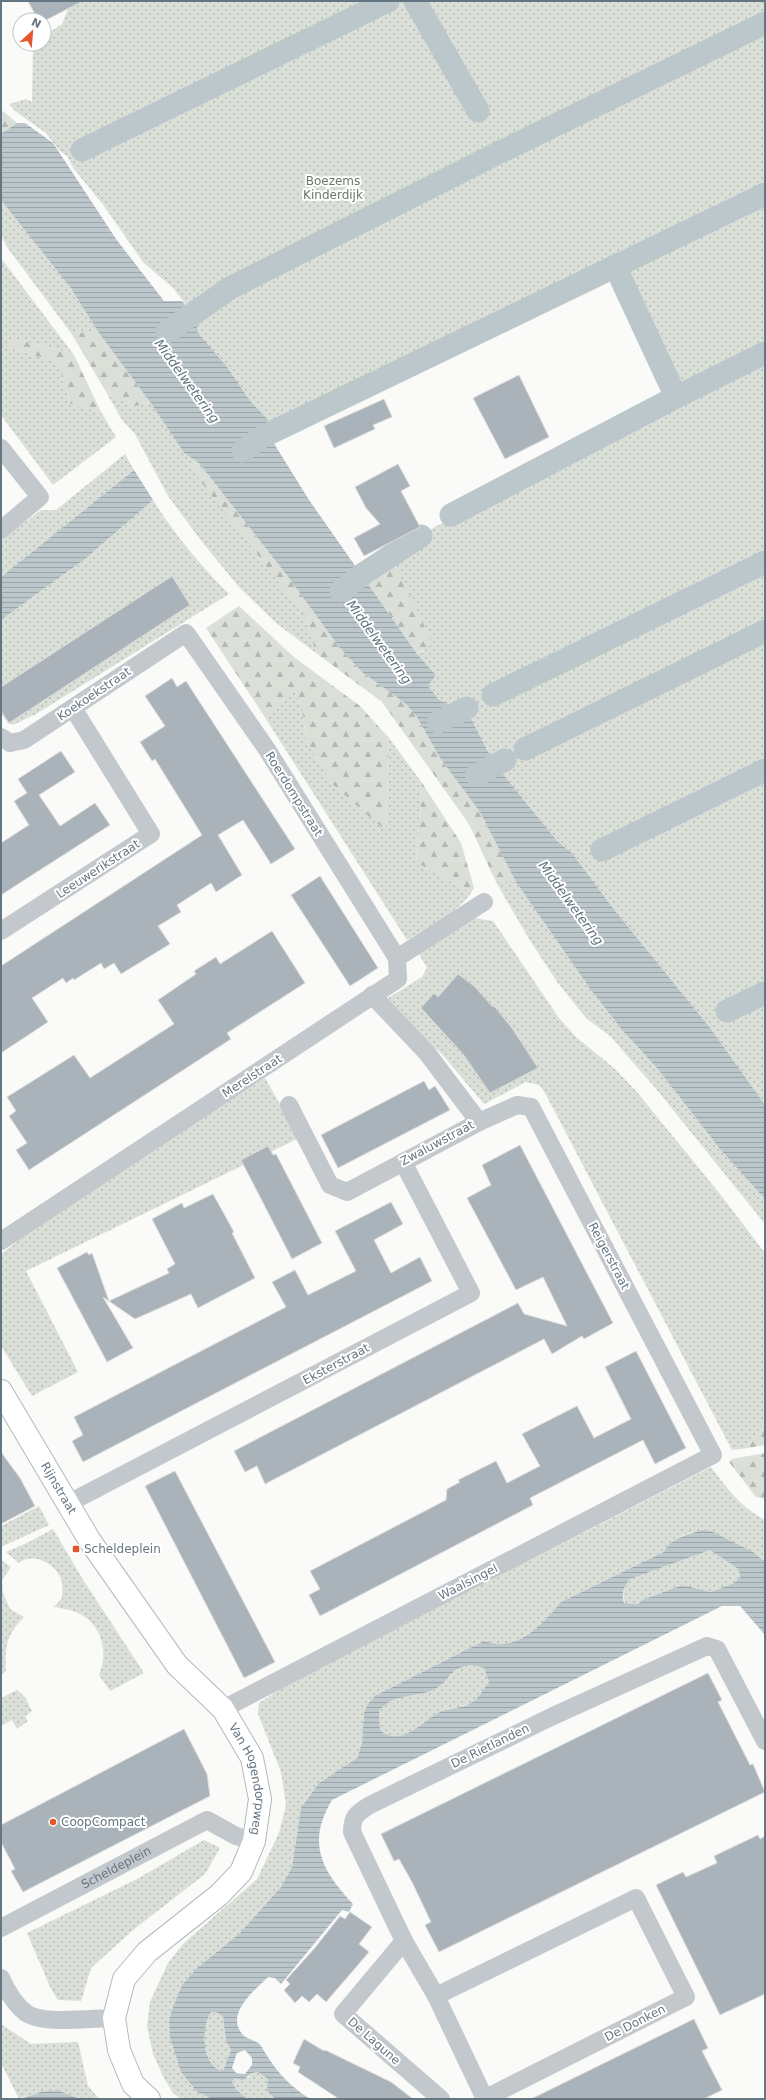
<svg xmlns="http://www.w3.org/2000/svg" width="766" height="2100" font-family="'DejaVu Sans',sans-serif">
<defs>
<pattern id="grass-dots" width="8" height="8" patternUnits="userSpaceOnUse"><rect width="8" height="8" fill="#dadfd7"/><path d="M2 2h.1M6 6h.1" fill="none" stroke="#b4b9b4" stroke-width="1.8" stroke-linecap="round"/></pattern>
<pattern id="forest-firs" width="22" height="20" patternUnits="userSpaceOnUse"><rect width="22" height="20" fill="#dadfd7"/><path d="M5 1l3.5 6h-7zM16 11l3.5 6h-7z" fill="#b4b9b4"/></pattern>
<pattern id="water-rules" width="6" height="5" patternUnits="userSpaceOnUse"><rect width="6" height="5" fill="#bbc7cb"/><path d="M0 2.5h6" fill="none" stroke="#9ca6aa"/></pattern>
</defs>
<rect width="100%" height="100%" fill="#fafaf8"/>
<g fill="url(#grass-dots)">
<path d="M71,1H765V1105L711,1029L612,907L571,852L557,841L494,763L478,733L459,708L439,700L428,686L436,675L417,654L425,650L360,566L460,514L458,501L675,396L616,260L265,429L223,363L197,333L195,317L174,289L143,262L104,206L74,169L67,156L59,150L46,133L15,111L9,104L26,99L32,102L33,48L36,44H44V36L62,24Z"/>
<path d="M1,200L70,287L99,333H71L7,247L1,235Z"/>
<path d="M1,258L74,355L61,350L14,339L7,347L57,362L71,404L101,412L116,437L53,485L1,415Z"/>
<path d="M105,390L132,407L150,402L184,453L199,463L189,465L305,616L316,653L276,623L238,586L203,543L168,496L135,434L122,420Z"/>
<path d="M125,454L134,470L1,577V540L41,510H56Z"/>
<path d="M153,500C175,535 200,565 229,594L36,714L13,725L8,723L1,713V620L85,559Z"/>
<path d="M295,690L302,706L306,740L332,784L386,830L389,738L422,783L416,862L471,893C456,914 429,927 407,940L266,719Z"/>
<path d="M496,882H516L591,990L623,1031L657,1068L720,1149L765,1199V1224L657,1090L611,1037L586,1018L558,983L529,939Z"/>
<path d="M474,918L493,921L559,1018L576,1037L614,1068L636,1091L720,1194L765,1253V1422L747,1448L732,1450L545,1093L539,1085L526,1082L484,1104L442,1054L380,1003L422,977L427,968L419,954Z"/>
<path d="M265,1078L299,1138L26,1271L78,1372L32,1396L1,1346V1254L52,1214Z"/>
<path d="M711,1467C727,1488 741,1508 765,1520V1562L711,1531C695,1529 672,1536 665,1552L561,1602C547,1619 526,1643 502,1644C497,1645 489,1642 484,1641L364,1713L362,1743L357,1758L319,1783L301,1808L292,1867L281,1887L240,1933L197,1968L182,1985L169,2021L170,2038L181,2072L197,2092L212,2099H181L173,2093L164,2078L153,2054L147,2026L150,2002L168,1963L184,1943L257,1879L279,1833L286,1805L281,1772L258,1714L259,1703L282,1688Z"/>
<path d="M39,1506L49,1525L1,1547V1526Z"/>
<path d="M53,1529L82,1578L144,1673L110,1691L99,1675C110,1650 100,1620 73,1611C67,1609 60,1608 54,1607L62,1598C62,1593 63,1587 62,1582C58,1565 34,1551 19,1563L6,1552L27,1543Z"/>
<path d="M710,1550L737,1568L740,1574V1579L734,1583L711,1592L682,1585L642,1600L638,1604L625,1603C621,1592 624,1588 630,1579Z"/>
<path d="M1,1560L11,1567L2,1580L3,1593L10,1609L24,1617C6,1636 5,1645 6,1671L1,1675Z"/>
<path d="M472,1665L484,1668L489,1682C482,1689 480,1697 471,1703C462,1709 451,1706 442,1711C423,1721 403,1748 380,1730L379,1710C383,1707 387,1703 391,1701C406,1694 423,1696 437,1688C452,1679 449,1668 472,1665Z"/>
<path d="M17,1690L25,1697L32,1711L25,1716L28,1721L17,1729L12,1720L1,1726V1698Z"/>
<path d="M204,1840L220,1848L205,1874L133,1930L91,1968L81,2001L58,2000L51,1989L27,1933L137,1879Z"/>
<path d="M211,2012H216L223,2017L226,2041L231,2050L223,2071C201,2067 201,2027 211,2012Z"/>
<path d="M1,2024L31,2044L78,2042L88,2086L99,2099H80L57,2090L40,2092L19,2099L1,2063Z"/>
<path d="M258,2072L269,2079L273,2097L275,2099H247L236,2089L232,2082L234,2077L248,2078L252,2073Z"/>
</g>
<g fill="url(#forest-firs)">
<path d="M3,111L17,123L1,134V112Z"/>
<path d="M71,333H99L150,402L132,407L105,390Z"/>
<path d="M14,339L61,350L74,355L101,412L71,404L57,362L7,347Z"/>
<path d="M199,463L289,578L339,647L362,672L406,704L417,717L440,758L480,812L516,882H496L469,824L382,702L316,653L305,616L188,465Z"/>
<path d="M388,551L433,644L417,654L356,568Z"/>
<path d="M239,606L294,657L360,706L389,738L386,831L332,784L306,740L302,706L295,691L266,719L206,628Z"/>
<path d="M422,783L461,843L474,888L471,893L416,862Z"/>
<path d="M765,1422V1445L747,1448Z"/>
<path d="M765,1453V1499L756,1497L729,1462L732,1459Z"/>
</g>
<g fill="url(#water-rules)" fill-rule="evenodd">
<path d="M17,123H25L53,143L116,239L164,301H182L195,317L198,333L227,367L250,401L268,420L265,429L309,500L417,654L436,675L428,686L439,700L459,708L471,719L494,763L557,841L572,853L612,907L711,1029L765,1105V1199L720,1149L657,1068L623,1031L591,990L516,882L480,812L440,758L417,717L406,704L362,672L339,647L289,578L199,463L184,453L150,402L99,333L70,287L1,200V134Z"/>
<path d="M134,470L153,500L85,559L1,620V577Z"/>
<path d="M702,1530L711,1531L753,1552L765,1562V1635L740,1606H722L332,1800C306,1843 322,1871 353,1904L349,1912L342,1910L281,1984L275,1978L268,1977C255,1990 224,2014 243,2035C248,2040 257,2040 261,2046C276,2071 286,2083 310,2099H275L267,2090L268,2079L258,2072L252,2073L243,2080L234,2078L232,2082L236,2089L247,2099H212L197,2092L181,2072L170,2038L169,2021L172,2010L182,1985L197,1968L240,1933L281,1887L292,1867L301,1808L319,1783L357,1758L362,1743L364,1713L368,1704L375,1696L484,1641C489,1642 497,1645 502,1644C526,1643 547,1619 561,1602L664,1552C672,1537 687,1535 702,1530ZM710,1550L737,1568L740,1574V1578L734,1583L711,1592L682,1585L642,1600L638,1604L624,1603C621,1592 624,1587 630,1579ZM472,1665L484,1668L489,1682C483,1689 480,1697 471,1703C462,1709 452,1707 442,1711C422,1720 403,1749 380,1730L379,1710C383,1707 387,1703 391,1701C406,1694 423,1696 437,1688C452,1679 448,1668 472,1665ZM211,2012H216L223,2017L226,2041L231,2050L223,2071C201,2067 201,2027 211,2012ZM245,2050L252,2058V2065L245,2074L236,2073L232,2068L237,2053Z"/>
<path d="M57,2090L80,2099H21L40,2092Z"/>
</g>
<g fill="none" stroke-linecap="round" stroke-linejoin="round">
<g stroke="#bbc7cb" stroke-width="23">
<path d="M415,1L478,111"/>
<path d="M82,150L388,1"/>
<path d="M615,266L676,397"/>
<path d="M167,332L230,288L496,154L765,23"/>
<path d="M243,451L260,438L765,194"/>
<path d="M451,515L676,397L765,353"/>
<path d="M341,591L363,574L421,536"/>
<path d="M493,695L765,562"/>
<path d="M438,722L467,708"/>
<path d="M525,749L765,631"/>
<path d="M477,775L505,760"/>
<path d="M602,850L765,770"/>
<path d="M727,1011L765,993"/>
</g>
</g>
<g fill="#aab3b9" stroke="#dcdcda">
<path d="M28,1H83L44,21L38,20Z"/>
<path d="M519,375L549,437L505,459L473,398Z"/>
<path d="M384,399L392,417L373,425L375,429L334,448L324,426Z"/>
<path d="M398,464L410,486L401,491L420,527L364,556L354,538L380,524L366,508L355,487Z"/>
<path d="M172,576L190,605L9,723L1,711V687Z"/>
<path d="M172,678L177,687L186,681L295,849L271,864L243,820L218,835L242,875L216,892L211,883L177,905L181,912L158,926L170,944L121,974L114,963L104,969L101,963L74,980L73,978L66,983L63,978L32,998L48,1022L1,1053V966L202,835L155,759L152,761L140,742L165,726L145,696Z"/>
<path d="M61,751L75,772L39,795L60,826L95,803L110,825L1,895V843L29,825L14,801L27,793L18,779Z"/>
<path d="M320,876L378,968L350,986L291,895Z"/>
<path d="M272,931L305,983L227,1033L231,1039L29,1170L16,1150L27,1143L9,1116L16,1111L7,1097L74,1055L90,1078L174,1024L158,1000L196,974L194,971L216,957L220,964Z"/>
<path d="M458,974L474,986L493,1007L494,1006L512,1028L538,1068L490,1093L463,1054L421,1008L434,993L438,997Z"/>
<path d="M424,1081L429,1090L435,1086L450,1110L338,1168L321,1135Z"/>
<path d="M520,1145L613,1323L584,1339L582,1336L552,1354L544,1339L265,1484L257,1466L245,1472L234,1451L518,1303L524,1314L567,1326L543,1277L516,1290L467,1198L491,1185L482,1165Z"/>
<path d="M268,1146L273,1155L276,1154L322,1243L292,1259L241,1160Z"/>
<path d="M213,1194L234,1232L232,1233L255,1278L198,1308L191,1294L135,1319L103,1297L133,1348L107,1362L57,1268L87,1252L89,1255L92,1253L109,1301L169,1273L167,1269L175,1264L152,1219L182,1203L184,1208Z"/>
<path d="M391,1202L403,1224L374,1240L391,1273L420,1257L432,1281L83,1462L72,1441L83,1435L74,1417L286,1307L272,1282L295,1270L308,1295L356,1271L335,1231Z"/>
<path d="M636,1351L686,1448L655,1464L643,1440L530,1498L533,1505L320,1616L309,1595L320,1589L310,1571L446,1500L447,1489L460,1482L458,1480L496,1461L507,1483L540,1466L522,1434L577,1406L594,1438L631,1419L605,1367Z"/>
<path d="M1,1452L20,1478L35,1506L1,1524Z"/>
<path d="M175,1471L275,1662L244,1678L145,1486Z"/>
<path d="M708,1673L722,1700L718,1702L750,1765L753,1764L765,1792L439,1952L425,1925L431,1922L412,1882L399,1859L394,1861L381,1834Z"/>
<path d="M184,1729L207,1774L210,1796L23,1892L11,1871L15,1869L1,1842V1825Z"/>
<path d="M758,1835L760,1839L765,1836V1994L720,2015L656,1885L683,1872L686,1877L717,1863L714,1856Z"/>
<path d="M350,1912L372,1927L359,1944L369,1952L326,2002L317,1994L309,2002L302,1996L295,2003L284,1990L290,1984L286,1980L314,1949L340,1916L345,1919Z"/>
<path d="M694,2019L708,2048L702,2051L722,2090L704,2099H531Z"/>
<path d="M304,2039L324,2051L325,2050L391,2082L413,2099H339L298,2072L300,2067L293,2063Z"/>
</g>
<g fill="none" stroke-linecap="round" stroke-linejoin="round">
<g stroke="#b3babf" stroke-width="24">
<g id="secondary">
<path id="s2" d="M1,1391L90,1541L177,1665L223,1709L252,1758L260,1799L254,1841L241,1872L219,1895L147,1952L124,1979L114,2018L119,2050L133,2084L149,2099"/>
</g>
</g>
<g stroke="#c3c8cc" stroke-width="18">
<path d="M1,448L40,497L1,530"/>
<path d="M1,737L10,743L24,740L186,633L266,748L397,958L398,979L1,1241"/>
<path d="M1,931L151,834L73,708"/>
<path d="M397,958L484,902"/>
<path d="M289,1105L330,1185L347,1192L479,1122L427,1053L372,995"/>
<path d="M69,1503L471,1293L403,1162"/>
<path d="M223,1709L713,1455L531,1107L517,1105L479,1122"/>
<path id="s1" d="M1,1928L207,1820L236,1836L254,1841"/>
<path d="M404,1941L343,2014L441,2099"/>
<path d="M1,1978C7,1991 14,2004 26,2013C43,2025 93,2018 114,2018"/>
<path d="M436,1996L636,1898L686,1997L484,2099"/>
<path d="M485,2099L436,1996L404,1941L352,1832C352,1816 357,1813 370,1805L551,1717L707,1646L717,1649L765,1741"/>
</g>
<use href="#secondary" stroke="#fff" stroke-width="22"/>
</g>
<g fill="#e4572e" stroke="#fff" stroke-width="1.5">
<rect x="72" y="1545" width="8" height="8" rx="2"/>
<circle cx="53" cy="1822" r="4"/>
</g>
<g text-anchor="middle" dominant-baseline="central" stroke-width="4" stroke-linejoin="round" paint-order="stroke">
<g font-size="12" fill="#687a64" stroke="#fff">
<text x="333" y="181">Boezems<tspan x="333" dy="14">Kinderdijk</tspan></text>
</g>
<g font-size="12" fill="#657683" stroke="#fff">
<text transform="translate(94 694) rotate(-34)">Koekoekstraat</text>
<text transform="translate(294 794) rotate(58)">Roerdompstraat</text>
<text transform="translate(98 869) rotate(-33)">Leeuwerikstraat</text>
<text transform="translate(252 1076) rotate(-33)">Merelstraat</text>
<text transform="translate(437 1143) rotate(-28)">Zwaluwstraat</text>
<text transform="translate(609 1256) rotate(62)">Reigerstraat</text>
<text transform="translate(336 1364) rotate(-28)">Eksterstraat</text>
<text stroke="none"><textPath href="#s2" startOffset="113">Rijnstraat</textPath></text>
<text transform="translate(468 1582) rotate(-27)">Waalsingel</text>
<text transform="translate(490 1746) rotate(-26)">De Rietlanden</text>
<text stroke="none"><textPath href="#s2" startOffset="466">Van Hogendorpweg</textPath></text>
<text stroke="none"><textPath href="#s1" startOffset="130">Scheldeplein</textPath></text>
<text transform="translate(635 2023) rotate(-27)">De Donken</text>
<text transform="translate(374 2041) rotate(41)">De Lagune</text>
</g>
<g font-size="12" fill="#657683" stroke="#fff" text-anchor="start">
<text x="84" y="1549">Scheldeplein</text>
<text x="61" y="1822">CoopCompact</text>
</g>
<g font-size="13" font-style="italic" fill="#60757c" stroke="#fff">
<text transform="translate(187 381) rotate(54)">Middelwetering</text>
<text transform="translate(379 642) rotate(54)">Middelwetering</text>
<text transform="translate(571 903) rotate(54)">Middelwetering</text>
</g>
</g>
<rect width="766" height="2100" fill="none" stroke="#657683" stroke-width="4"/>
<g transform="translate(32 32) rotate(26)"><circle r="19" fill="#ffffff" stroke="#c1c8cd"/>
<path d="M0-3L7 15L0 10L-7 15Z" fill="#e4572e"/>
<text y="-6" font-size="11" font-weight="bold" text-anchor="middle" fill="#657683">N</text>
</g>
</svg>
